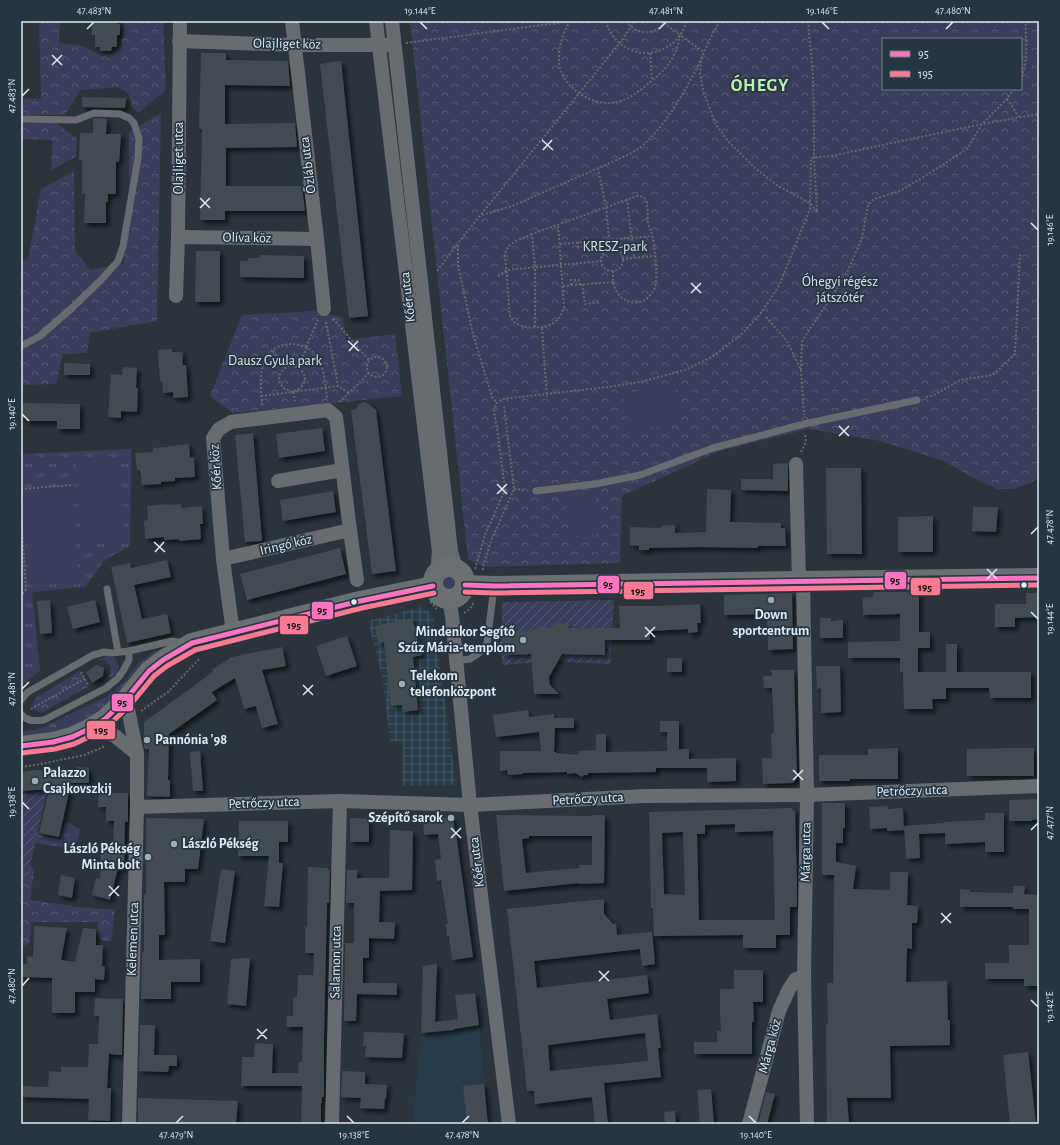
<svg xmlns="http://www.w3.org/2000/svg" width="1060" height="1145" font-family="'Alegreya Sans',sans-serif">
<defs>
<pattern id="industrial-grid" width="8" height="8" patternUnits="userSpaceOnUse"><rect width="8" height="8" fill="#273c4b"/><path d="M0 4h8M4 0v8" fill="none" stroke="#465865"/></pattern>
<pattern id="grass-tufts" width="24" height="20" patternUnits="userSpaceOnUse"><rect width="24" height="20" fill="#3b3e5b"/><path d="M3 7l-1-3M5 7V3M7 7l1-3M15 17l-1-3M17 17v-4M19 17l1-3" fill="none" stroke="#575a73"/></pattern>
<pattern id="forest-crowns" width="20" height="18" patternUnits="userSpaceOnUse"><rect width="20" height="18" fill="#3b3e5b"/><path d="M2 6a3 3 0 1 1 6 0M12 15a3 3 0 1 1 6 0" fill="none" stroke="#575a73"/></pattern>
<pattern id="garden-furrows" width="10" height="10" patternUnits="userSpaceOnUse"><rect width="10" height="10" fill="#3b3e5b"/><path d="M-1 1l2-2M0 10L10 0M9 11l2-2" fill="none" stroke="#575a73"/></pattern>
<filter id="shadow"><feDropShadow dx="3.5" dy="3.5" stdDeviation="2" flood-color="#0009"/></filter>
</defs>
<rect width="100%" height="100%" fill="#2b343b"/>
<path fill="#273c4b" d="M479,1025L488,1124H413L421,1033L454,1030L459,1028Z"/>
<path fill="url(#industrial-grid)" d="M420,607L427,610L432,615L434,621L456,785L402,786L403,742L390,741L383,680L368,621Z"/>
<g fill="url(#grass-tufts)">
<path d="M131,449L130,546L105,560L85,587L32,592L40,671L21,686V454Z"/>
<circle cx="449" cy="583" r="9"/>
<path d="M155,651L158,655C134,678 106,713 75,726C58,733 39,734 21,736V732L34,730L46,726L108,696L126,680L137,664Z"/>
<path d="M107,656L114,658C122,668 118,673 108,679L110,675L111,667L105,660H97Z"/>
<path d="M65,823H70L80,830L75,849L34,843L36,834L60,840Z"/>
</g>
<g fill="url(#forest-crowns)" fill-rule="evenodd">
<path d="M39,21H60L59,43L83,46L102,56L116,52L121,47L125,21H163L166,90L138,113L131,105L129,94L119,87L80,90L65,115H21V98L41,99Z"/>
<path d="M410,21H1039V477L1030,483L1014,489H997L977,480L944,461L880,441L809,429L720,451L622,496L620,563L483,567L468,559ZM883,39H1021V89H883Z"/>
<path d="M161,113L157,321L90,333L87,353L63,354L56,384L21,385V261L28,260L41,189L74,171L75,250L90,270L123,263L129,222V132Z"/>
<path d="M21,123H56L77,139L76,156L51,171L52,140L21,139Z"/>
<path d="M317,311L343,318L346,340L395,334L402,396L233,413L210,396L242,315Z"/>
<path d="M80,671L88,687L41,713C32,709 32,708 34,699Z"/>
<path d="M25,854L34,871L30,900L79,907L115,910L111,941L100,940L97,922H31L30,943L21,947V861Z"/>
</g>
<g fill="url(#garden-furrows)">
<path d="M614,600L610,664L554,661L502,665V602Z"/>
<path d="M47,791L21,905V794Z"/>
</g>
<g fill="#3b3e5b">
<path d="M675,387L679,424L629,430L624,393Z"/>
<path d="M119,461L126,541L82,545L76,464Z"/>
<path d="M72,490L79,582L30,585L23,494Z"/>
<path d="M595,490L599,534L569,537L565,492Z"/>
</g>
<g fill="#424b50" fill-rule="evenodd" filter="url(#shadow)">
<path d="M95,21H117V24H120V35H117V47H112L111,51H100V47H95V35H92V23H95Z"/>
<path d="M201,53H226V60L288,61L290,86L225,85V124L295,123L297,147L226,148V186H302L305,211H225V220H200L202,129H199Z"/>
<path d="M341,61L368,316L349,318L320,64Z"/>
<path d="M82,97L126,98L125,108L82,107Z"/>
<path d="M95,118L107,119L106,134H121L119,162L116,161V194H108V202H106V223H84L85,194H82V160H79L80,133H93V119Z"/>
<path d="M196,251H220V302H195Z"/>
<path d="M260,255L304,256V278L240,277V261H248V258H260Z"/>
<path d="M172,349V352H182L183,365H186L188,397L173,398V392L163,393L162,381H160L158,350Z"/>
<path d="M64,363L90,364V375H64Z"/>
<path d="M123,367L137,368L136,388H138L137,412L121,411V418L108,417L111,374L122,375Z"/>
<path d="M364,402L367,403L376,410L396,571L372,574L351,410H355L359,404Z"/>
<path d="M21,403L80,404V429H57V421H26V418H21Z"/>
<path d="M322,428L325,451L279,458L276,434Z"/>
<path d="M253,433L262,541L245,542L235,435Z"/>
<path d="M189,444L190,458L194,457L195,477L175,478V481L161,482V484L142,485L140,470L137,471L135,453L153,452V448L168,447V446Z"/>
<path d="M788,463V491L741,490V479H773V464Z"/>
<path d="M826,468H861L862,554H827Z"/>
<path d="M707,489L731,490L730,522L781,523V528H785L786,546H758V548L700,547L649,548V550H639V546L630,545V527L661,528V526L675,525V533L706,532Z"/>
<path d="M333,491L336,512L283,521L280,500Z"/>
<path d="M167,504V505L181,504L182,508L202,506L203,524H200L201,539L179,541V539L164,540V537L145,539L144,521L148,520L147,506Z"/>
<path d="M973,507H998L996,532L972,531Z"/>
<path d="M933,516V552H898V517Z"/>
<path d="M340,548L346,574L247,600L240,574Z"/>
<path d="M167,560L171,577L134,585L142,619L167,614L171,633L127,643L111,567L130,563L131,568Z"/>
<path d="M874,592H919V632H930V648H918V672H946V644H957V672H1031V698H990L989,688H946V699H932L933,709H904L903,672H900V658H848V642L900,641V614L863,615V598L873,597Z"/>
<path d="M792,593L793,649L768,650L767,614L724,615V595Z"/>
<path d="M1026,593H1039V617L1015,618V627H995V604H1026Z"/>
<path d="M50,600L52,633L40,634L37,601Z"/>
<path d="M95,600L100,622L73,629L67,607Z"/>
<path d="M700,604L701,623H697L698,632L688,633V629L650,631V640H605V655L562,654L549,677L550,685L559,694H534L531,654L505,655V651H502L501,636H504V632L535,630L540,626L554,628V623L569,624L568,628H620L619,606H658Z"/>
<path d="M412,618L422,655L413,657L418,710L403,712L402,705L391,706L384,642L378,643L375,626Z"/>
<path d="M820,618H831V621L843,620V638H820Z"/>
<path d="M347,636L357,666L326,676L316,646Z"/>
<path d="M282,647L286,666L262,670L278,724L262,728L256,706L244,709L235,678L212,692L217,700L169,734L168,780H170V797L147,796L149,749H145L144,747V722L213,672L212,670L230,658L241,655Z"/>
<rect x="667" y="658" width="15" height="14"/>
<path d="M97,665L104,668L103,676L92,683L86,672Z"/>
<path d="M816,666H840L841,712L821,713V688L817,689Z"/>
<path d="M771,670H794L797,778L793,783L763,784L762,758H772L771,734L774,733L772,688H764L763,676H772Z"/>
<path d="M528,710L529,717L554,714V718H574V728H555L554,752H556V753L579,755L578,751L596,750V734H606V752L667,751V732H660V721H679V749H689V759L736,758V781L707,782V768H656V772L588,773V775H584L582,777L575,773L567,774V772L523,773V774L508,775L507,770L500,771V751H541L539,732L496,737L493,715Z"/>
<path d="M898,748V779H850V781H819V755H868V749Z"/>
<path d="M1011,748H1034V776H967V749Z"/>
<path d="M200,751L203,791H193L190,752Z"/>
<path d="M77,767L89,768V783H71L59,837L39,833L49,790H35L21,791V772L35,770L53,771V768L77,770Z"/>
<path d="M99,793H128V822H125L124,869L118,868L110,900L92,895L96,878L100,879L101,845H113L114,821H106V807H98Z"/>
<path d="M1039,799V819L1032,820V821H1009V800Z"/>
<path d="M822,803H845V828H843V843H836V862L856,866L853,889L890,890V872H908L907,905L918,906L917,923H912V949L907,948L906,982L947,981L948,1020H950V1045L890,1046L891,1098H847L849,1124H827L826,1024H828L827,983H833L834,875H822Z"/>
<path d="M887,806L888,809L903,808L904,830L887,831V828L870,829L869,807Z"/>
<path d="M791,808L795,811L797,883V907H790V935H776V948H743V935L654,936L653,908H651L649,812ZM735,824V832L773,831L775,920H699L697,834H705V825ZM683,832L685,895L664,894L662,833Z"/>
<path d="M985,813H1004V852H985V842L945,844V833L919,834L920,858L906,859L904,826L944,823V822L985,820Z"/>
<path d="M496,815L591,816V815H605L604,883L579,884V883L504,891ZM529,836H592V865H579V868L526,873L522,839L529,838Z"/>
<path d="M453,817L455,833H456L473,957L452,960L449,936H447L446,924H448L441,880L437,881L435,860L441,859L438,834L424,835L423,821Z"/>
<path d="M146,818L204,819L198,869H185V882H164L165,935H159V960L200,959V982H171V999H141L142,952H144V894H146Z"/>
<path d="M350,818L369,819V842H350Z"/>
<path d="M239,821H288V842H279V863H283L279,907L264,906L269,856H238Z"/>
<path d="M390,830L413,831L412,890L380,891L379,922H395L394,939L369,938V958H363V983H397V995L357,994L356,1021H344L345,943H354V903H346L347,870H357V878H389Z"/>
<path d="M308,867L328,868V870H330L329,903H327L324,1037V1097H322V1103H321V1124H301L302,1086H241L242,1057H254L255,1043L273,1044L272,1073H298L299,1062H302L303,1027H286L287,1016H293V997H297L298,975H313L314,953H305V927H307Z"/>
<path d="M221,869L235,871L225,943L210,941Z"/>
<path d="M61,875L75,878L72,898L58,895Z"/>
<path d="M1013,886H1025L1024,894L1039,895V986H1024V979H985V963H1009V945H1029V909H1013V907H960V889L970,890V892L1013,893Z"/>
<path d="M604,899V914L613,924L616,923L617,935L652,932L655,964L642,966L640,949L534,961L537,988L647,975L649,993L607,999L610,1020L657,1014L661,1048H658L661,1077L604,1083L608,1124H595L592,1097L535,1104L534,1091H527L507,909ZM645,1033L648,1061L550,1071L548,1045Z"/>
<path d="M34,926L67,928L61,960L75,962L83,928L96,929V945H103L102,966H105L104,980L95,979V992H75V1013H52V978L21,977L22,963L27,964V956L33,957Z"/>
<path d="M250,958L246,1006L227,1004L231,959Z"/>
<path d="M437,964L435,1022L458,1019L455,995L475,993L479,1025L454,1029V1030L421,1033L423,966Z"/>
<path d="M734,970H763V1002H753L754,1022H752V1054H694V1042H717V1031H721L720,1011V989H734Z"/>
<path d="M95,998L123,999L122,1055L109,1054L107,1088H111L110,1121L88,1120L89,1099L21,1097V1086L48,1087L49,1071L61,1072V1067H88L89,1044H98L99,1016H94Z"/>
<path d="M140,1025H155L154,1055H177V1066H169L168,1072L139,1071Z"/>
<path d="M364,1032L404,1033L402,1058L365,1057L366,1046H363Z"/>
<path d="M1028,1052L1036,1124H1010L1003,1055Z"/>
<path d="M342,1071L365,1072V1084L387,1085L386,1099H385L384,1109L360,1108L361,1098L341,1097Z"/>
<path d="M484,1084L488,1124H467L463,1086Z"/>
<path d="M711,1089L714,1124H700L697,1090Z"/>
<path d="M766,1092L775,1094L767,1124H758Z"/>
<path d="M138,1098L238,1101L236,1124H138Z"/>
<path d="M675,1111L676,1124H665L664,1112Z"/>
</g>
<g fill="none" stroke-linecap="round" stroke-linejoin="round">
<g stroke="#64696d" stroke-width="2" stroke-dasharray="2 2" stroke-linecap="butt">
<path d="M570,21C563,33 558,47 559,62C561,89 597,110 621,101C632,97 641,90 649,83C667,69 676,58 680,35L704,52"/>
<path d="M606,21C614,53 653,64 676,40C681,35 685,28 686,21"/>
<path d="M626,21C636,35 656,37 665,21"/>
<path d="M720,21L713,33L701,59L700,74L703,90L715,123L727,140L755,168L778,186L810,203L817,212"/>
<path d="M808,21L813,76L814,121V158L817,211"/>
<path d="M664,23L680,35"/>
<path d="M406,43L573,21"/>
<path d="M650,53L652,80"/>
<path d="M1021,77C1029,60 1025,40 1026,21"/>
<path d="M1007,99L1019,117"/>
<path d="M598,168L606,207L610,249"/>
<path d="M627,199L634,258"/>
<path d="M482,215L512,206L630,154C634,151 639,149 643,145C665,127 689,85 701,59"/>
<path d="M532,234C521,239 507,242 505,255L510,316C512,319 513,322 516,323C525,330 549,329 557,320C561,316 562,312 564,307L558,224"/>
<path d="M578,242V247L588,246L587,242"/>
<path d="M560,244L652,236"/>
<path d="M458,245V265L473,334L492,397L497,403"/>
<circle cx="612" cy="260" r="11"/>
<path d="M622,259L655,256"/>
<path d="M437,271L458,243L619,44L635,21"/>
<path d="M498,276L507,270L601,261"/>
<path d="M582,284L585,304L600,302"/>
<path d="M571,285V280H579L580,285"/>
<path d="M563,286L613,282"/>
<path d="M766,317L787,341L801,370L804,415"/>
<path d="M333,319L369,360"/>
<path d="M326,322L338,386"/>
<path d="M535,327V267L532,234L637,196C640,196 643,196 645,199C649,204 647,217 648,223C649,229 652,233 653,238C655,248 658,278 655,287C647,308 622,308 614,286C613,282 613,276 613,271"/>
<path d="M542,328L547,397"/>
<path d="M306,347L318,320"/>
<path d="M273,351L285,368"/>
<circle cx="377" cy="367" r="10"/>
<path d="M291,365C302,368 310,377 301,387C299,389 296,391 293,392C289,390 284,390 282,386C275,377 282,368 291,365Z"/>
<path d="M297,367L307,348"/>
<path d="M801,370L802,341L846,275L862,238L868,205L874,199L900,191L925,176L967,149L982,124L1007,99L1014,89"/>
<path d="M293,392L295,401"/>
<path d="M261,396L338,386L349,393"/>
<path d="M926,397L934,395L960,380L993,375L1015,354L1020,253"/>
<path d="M339,402L349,393L369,373"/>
<path d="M262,405C261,391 259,376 264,362C272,340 304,338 317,357C325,369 325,385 327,398"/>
<path d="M801,452L806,442L805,433"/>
<path d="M21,489L72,485"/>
<path d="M514,489L526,490"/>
<path d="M21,517L26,589L21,596"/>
<path d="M475,569L485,535L505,490L497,427L494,412L497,403L502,399L608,387L640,382L685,370L712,357L741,335L761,313L779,286L810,209L811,158L831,156L982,124L1039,114"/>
<path d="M483,570V567L491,541L514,489L504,406"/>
<path d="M430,602L437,609"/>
<path d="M464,613L470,609L474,601"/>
<path d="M496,643H502"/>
<path d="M81,672L89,686"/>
<path d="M31,709L86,678"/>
<path d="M141,711L168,692L200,658"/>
<path d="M21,767L41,764L84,755L106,746"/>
</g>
<g stroke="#686c70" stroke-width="7">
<path d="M21,119L76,120L94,113L120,114L129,118L134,123L139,138L138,158L123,246L118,261L101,280L72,308L40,336L21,346"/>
<path d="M536,491L595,484L640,475L713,448L804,424L917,400"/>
<path d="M107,589L118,652"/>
<path d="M456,661L470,659L479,653L487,643L494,587"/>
<path d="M21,700L28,692L93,655L104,652L112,653L129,651L172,641L184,643"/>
<path d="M21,714C28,722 33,721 44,720L106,688L117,679L123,671L129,660V651"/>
</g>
<g stroke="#686c70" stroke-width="14">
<path d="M292,21L317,239L324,309"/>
<path d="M376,21L439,552L437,573"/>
<path d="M392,21L451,551L456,569"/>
<path d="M179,41L294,45H387"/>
<path d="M178,237L317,239"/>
<path d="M176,296L178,237L180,21"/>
<path d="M796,464L799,581"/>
<path d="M278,481L342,470"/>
<path d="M223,559L350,530"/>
<path d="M803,581L807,795L804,976L807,1124"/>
<path d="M449,599L452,616L470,805L509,1124"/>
<path d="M233,633L223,559L213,438L219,429L231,422L328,410L336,417L350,530L357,580"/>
<path d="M126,699L137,754V807L129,1124"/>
<path d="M89,729L106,732L115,736L137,754"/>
<path d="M137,807L340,801L470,805L645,796L807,795L1039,786"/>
<path d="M332,1124L340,801"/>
<path d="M749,1124L779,1011L789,989L796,979L804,976"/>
</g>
<g stroke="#6a6f72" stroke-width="20">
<circle cx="449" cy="583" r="16"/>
<path d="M465,585L495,586L799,581L1039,578"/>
<path d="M21,746L53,742L72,737L89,729L105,719L126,699L149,671L163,660L192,643L360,601L433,586"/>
</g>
<g stroke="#253541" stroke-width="8">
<g id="bus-1">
<path d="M465,585L495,586L1039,578"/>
<path d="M21,746L53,742L72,737L89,729L105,719L126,699L149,671L163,660L192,643L360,601L433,586"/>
</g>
</g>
<g stroke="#253541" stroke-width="8">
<g id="bus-2">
<path d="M465,592L495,593L1039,585"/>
<path d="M22,753L55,749L74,744L93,735L109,725L131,704L154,676L167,666L195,650L362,608L434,593"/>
</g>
</g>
<use href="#bus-1" stroke="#fc73be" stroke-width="5"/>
<use href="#bus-2" stroke="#fe7a93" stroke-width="5"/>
</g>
<path fill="none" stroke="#e0ebf2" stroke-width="1.5" d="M420,22L427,29M822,22L829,29M87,29L94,22M659,29L666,22M946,29L953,22M52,55L62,65M52,65L62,55M22,96L29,89M542,140L553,150M543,150L552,140M200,198L210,208M200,208L210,198M1031,223L1038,230M691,283L701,293M691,293L701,283M348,341L359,351M349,351L358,341M22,414L29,421M839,426L849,436M839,436L849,426M497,484L507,494M497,494L507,484M1031,534L1038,527M154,542L165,552M155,552L164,542M987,569L997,579M987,579L997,569M1031,612L1038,619M645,627L655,637M645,637L655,627M303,685L313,695M22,689L29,682M303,695L313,685M793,770L803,780M793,780L803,770M22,802L29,809M451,828L461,838M1031,830L1038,823M451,838L461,828M109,886L119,896M109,896L119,886M941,913L951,923M941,923L951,913M599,971L609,981M599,981L609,971M22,986L29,978M1031,1000L1038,1007M257,1029L267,1039M257,1039L267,1029M347,1116L354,1123M749,1116L756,1123M176,1123L183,1116M462,1123L469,1116"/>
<g fill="#e0ebf2" stroke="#253541" stroke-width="1.5">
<circle cx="1024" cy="585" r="3.5"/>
<circle cx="354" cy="602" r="3.5"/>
</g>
<g fill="#a1abb2" stroke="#253541" stroke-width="1.5">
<circle cx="771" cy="600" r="4"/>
<circle cx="523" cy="640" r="4"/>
<circle cx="402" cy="684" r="4"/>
<circle cx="147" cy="740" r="4"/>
<circle cx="35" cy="781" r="4"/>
<circle cx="451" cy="818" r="4"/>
<circle cx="174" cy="844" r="4"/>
<circle cx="148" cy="857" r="4"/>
</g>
<g text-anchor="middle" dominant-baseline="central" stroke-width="3.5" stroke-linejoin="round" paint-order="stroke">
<g font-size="14" fill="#e0ebf2" stroke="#253541">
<text transform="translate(287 44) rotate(1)">Olajliget köz</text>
<text transform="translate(179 158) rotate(-90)">Olajliget utca</text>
<text transform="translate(308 165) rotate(-97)">Őzláb utca</text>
<text transform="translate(247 238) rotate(1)">Olíva köz</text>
<text transform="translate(408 297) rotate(-97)">Kőér utca</text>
<text transform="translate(216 467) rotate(-94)">Kőér köz</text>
<text transform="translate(286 545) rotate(-13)">Iringó köz</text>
<text transform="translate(912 791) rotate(-2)">Petrőczy utca</text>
<text transform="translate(588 799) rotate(-3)">Petrőczy utca</text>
<text transform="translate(264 803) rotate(-2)">Petrőczy utca</text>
<text transform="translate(806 852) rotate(-89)">Márga utca</text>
<text transform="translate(477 862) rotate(-97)">Kőér utca</text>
<text transform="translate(133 939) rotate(-88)">Kelemen utca</text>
<text transform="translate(336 962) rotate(-89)">Salamon utca</text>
<text transform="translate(770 1046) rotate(-75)">Márga köz</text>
</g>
<g font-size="14" fill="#dfe1f1" stroke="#253541">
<text x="615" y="247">KRESZ-park</text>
<text x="840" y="282">Óhegyi régész<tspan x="840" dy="16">játszótér</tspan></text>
<text x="275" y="361">Dausz Gyula park</text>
</g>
<g font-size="14" font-weight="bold" fill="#e0ebf2" stroke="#253541" text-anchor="start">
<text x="771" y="615" text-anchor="middle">Down<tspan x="771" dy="16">sportcentrum</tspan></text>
<text x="515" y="632" text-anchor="end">Mindenkor Segítő<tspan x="515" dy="16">Szűz Mária-templom</tspan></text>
<text x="410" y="676">Telekom<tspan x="410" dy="16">telefonközpont</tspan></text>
<text x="155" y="740">Pannónia '98</text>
<text x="43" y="773">Palazzo<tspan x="43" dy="16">Csajkovszkij</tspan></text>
<text x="443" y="818" text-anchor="end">Szépítő sarok</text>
<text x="182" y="844">László Pékség</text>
<text x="140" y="849" text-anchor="end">László Pékség<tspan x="140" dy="16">Minta bolt</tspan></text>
</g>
<g font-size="18" font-weight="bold" letter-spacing="1" fill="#bdf1b2" stroke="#253541">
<text x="760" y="86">ÓHEGY</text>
</g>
</g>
<g stroke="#253541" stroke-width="1.5">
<rect x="884" y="571" width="23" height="19" rx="4" fill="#fc73be"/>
<rect x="597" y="575" width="23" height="19" rx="4" fill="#fc73be"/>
<rect x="910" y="577" width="31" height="19" rx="4" fill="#fe7a93"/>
<rect x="623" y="581" width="31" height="19" rx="4" fill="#fe7a93"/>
<rect x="311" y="601" width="23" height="19" rx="4" fill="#fc73be"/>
<rect x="279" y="615" width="30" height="20" rx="4" fill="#fe7a93"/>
<rect x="111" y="693" width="23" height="19" rx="4" fill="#fc73be"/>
<rect x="86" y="720" width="30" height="20" rx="4" fill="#fe7a93"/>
</g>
<g font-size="11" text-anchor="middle" font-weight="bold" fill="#111">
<text x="895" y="584">95</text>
<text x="608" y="588">95</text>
<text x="925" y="591">195</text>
<text x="638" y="595">195</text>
<text x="322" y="614">95</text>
<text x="294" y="629">195</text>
<text x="122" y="706">95</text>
<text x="101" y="734">195</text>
</g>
<rect width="1060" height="1145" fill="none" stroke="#253541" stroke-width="44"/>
<rect x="882" y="38" width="140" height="52" fill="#253541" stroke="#707e88"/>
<rect x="890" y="51" width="20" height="6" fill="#fc73be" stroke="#707e88"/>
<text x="918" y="58" font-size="12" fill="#e0ebf2">95</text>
<rect x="890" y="71" width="20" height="6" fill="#fe7a93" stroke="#707e88"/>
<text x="918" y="78" font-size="12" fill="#e0ebf2">195</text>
<rect x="22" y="22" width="1016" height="1101" fill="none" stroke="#e0ebf2" stroke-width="1.5"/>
<g font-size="10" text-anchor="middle" fill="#e0ebf2">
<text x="94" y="14">47.483°N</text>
<text x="420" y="14">19.144°E</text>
<text x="666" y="14">47.481°N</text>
<text x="822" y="14">19.146°E</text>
<text x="953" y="14">47.480°N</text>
<text transform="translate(11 96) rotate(-90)" y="4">47.483°N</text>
<text transform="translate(1049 230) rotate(-90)" y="4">19.146°E</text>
<text transform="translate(11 414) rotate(-90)" y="4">19.140°E</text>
<text transform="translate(1049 527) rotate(-90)" y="4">47.478°N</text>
<text transform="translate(1049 619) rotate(-90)" y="4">19.144°E</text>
<text transform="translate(11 689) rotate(-90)" y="4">47.481°N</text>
<text transform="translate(11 802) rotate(-90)" y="4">19.138°E</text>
<text transform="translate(1049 823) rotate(-90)" y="4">47.477°N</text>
<text transform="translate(11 986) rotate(-90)" y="4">47.480°N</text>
<text transform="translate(1049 1007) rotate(-90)" y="4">19.142°E</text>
<text x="176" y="1138">47.479°N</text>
<text x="354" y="1138">19.138°E</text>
<text x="462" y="1138">47.478°N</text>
<text x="756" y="1138">19.140°E</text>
</g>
</svg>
